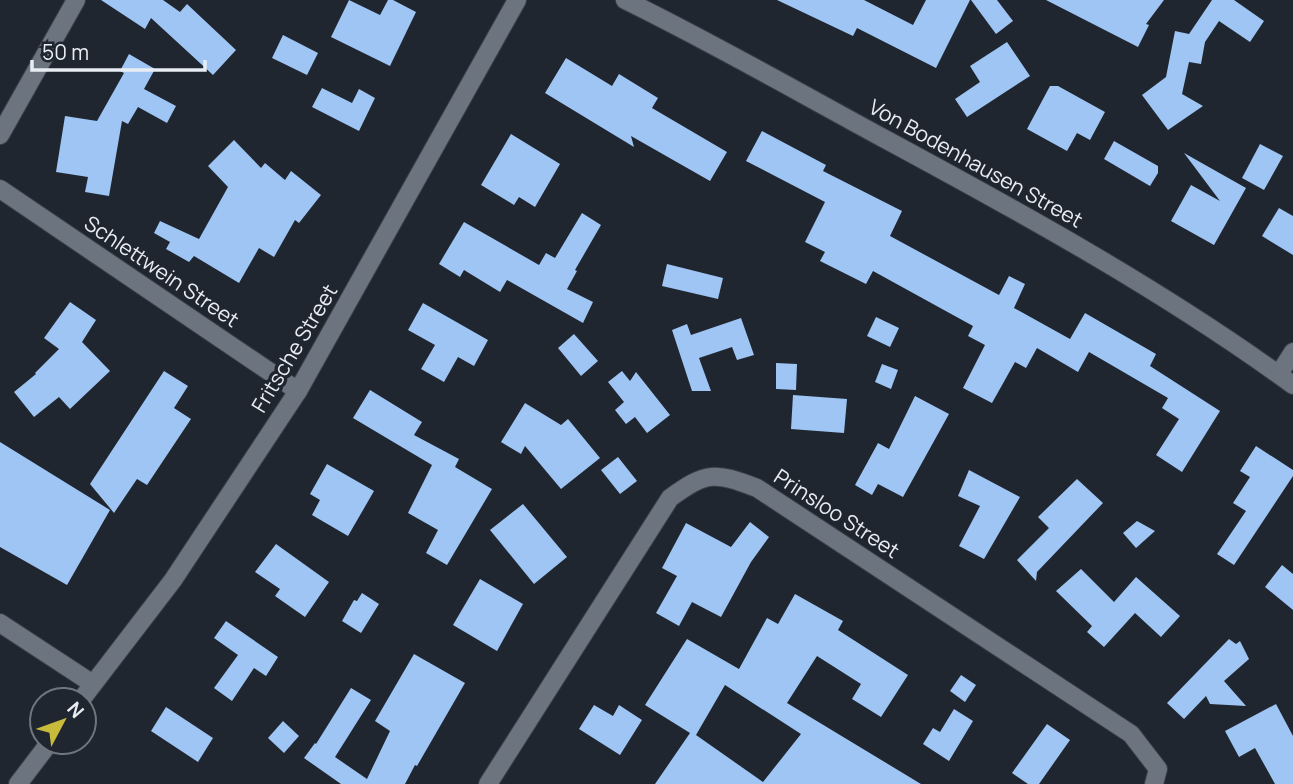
<svg xmlns="http://www.w3.org/2000/svg" width="1293" height="784" font-family="Manrope,sans-serif">
<rect width="100%" height="100%" fill="#1f262f"/>
<g fill="#9fc5f4" fill-rule="evenodd">
<path d="M101,0H163L180,12L187,4L236,50L213,75L151,18L145,29Z"/>
<path d="M349,0L380,15L388,0H393L416,12L390,66L331,37Z"/>
<path d="M777,0H864L913,25L926,0H970L936,68L857,28L853,36Z"/>
<path d="M971,0H997L1013,21L996,34Z"/>
<path d="M1046,0H1164L1146,24L1149,25L1138,47Z"/>
<path d="M1212,0H1234L1264,21L1250,42L1219,21L1205,42L1201,64L1189,62L1182,94L1203,106L1168,130L1142,95L1166,77L1175,31L1189,34Z"/>
<path d="M283,35L318,53L307,75L272,58Z"/>
<path d="M1007,42L1030,76L967,117L955,99L980,82L970,66Z"/>
<path d="M129,54L155,69L144,89L176,106L167,123L138,107L128,124L122,121L109,196L85,192L88,177L56,172L65,116L97,121L124,73L120,71Z"/>
<path d="M566,58L612,86L619,74L658,98L652,108L727,152L710,181L631,136L634,147L545,93Z"/>
<path d="M1050,86H1058L1105,112L1090,140L1077,133L1067,151L1027,129Z"/>
<path d="M322,88L352,103L359,89L375,98L359,131L312,107Z"/>
<path d="M762,131L826,165L823,171L902,211L890,236L999,295L1009,276L1025,284L1014,308L1070,339L1085,313L1156,354L1150,366L1220,411L1182,472L1156,455L1179,419L1162,408L1168,398L1089,352L1078,372L1037,348L1026,368L1015,362L992,403L963,388L985,345L968,336L973,326L873,271L866,284L820,261L825,252L805,242L825,202L746,161Z"/>
<path d="M511,134L560,164L535,207L519,197L514,205L481,185Z"/>
<path d="M234,140L261,168L265,163L285,180L291,171L321,195L299,223L295,220L274,257L259,248L239,283L194,256L189,262L166,249L170,242L154,233L160,221L199,239L228,187L208,166Z"/>
<path d="M1114,141L1158,166V173L1150,186L1104,159Z"/>
<path d="M1260,144L1283,156L1264,190L1242,178Z"/>
<path d="M1184,153L1246,188L1214,245L1171,221L1191,185L1220,201Z"/>
<path d="M1279,208L1293,216V255L1262,236Z"/>
<path d="M582,213L601,225L575,270L577,271L567,289L593,302L583,323L507,280L500,292L464,270L460,277L439,264L464,222L539,265L546,253L555,258Z"/>
<path d="M667,264L723,278L718,299L662,286Z"/>
<path d="M70,302L96,320L82,342L110,371L70,409L59,397L34,417L14,392L36,374L35,373L59,349L44,338Z"/>
<path d="M423,303L488,340L474,366L458,357L444,382L421,369L435,345L408,330Z"/>
<path d="M876,317L899,328L890,347L867,336Z"/>
<path d="M741,318L754,355L737,360L732,347L699,358L711,391H692L672,330L687,324L691,335Z"/>
<path d="M574,334L598,361L581,376L558,348Z"/>
<path d="M776,363L797,364L796,390L776,389Z"/>
<path d="M882,364L898,370L891,389L875,382Z"/>
<path d="M164,371L188,386L174,408L191,419L147,485L137,479L114,513L90,484Z"/>
<path d="M622,371L630,381L636,372L670,415L647,433L635,417L626,424L615,410L624,402L608,382Z"/>
<path d="M370,390L422,422L414,435L459,459L455,467L492,489L447,565L426,553L438,530L408,513L432,465L353,418Z"/>
<path d="M793,395L847,399L844,433L791,429Z"/>
<path d="M915,396L949,414L903,497L878,484L872,495L855,485L878,443L889,449Z"/>
<path d="M525,403L561,425L568,419L600,458L561,489L525,446L521,454L501,442Z"/>
<path d="M0,442L110,510L67,585L0,547Z"/>
<path d="M1256,446L1293,470V476L1234,565L1217,554L1246,511L1233,503L1250,477L1240,471Z"/>
<path d="M618,457L637,481L620,494L601,470Z"/>
<path d="M327,464L374,491L348,536L312,515L320,500L310,494Z"/>
<path d="M969,470L1020,497L984,559L959,546L980,506L958,496Z"/>
<path d="M1077,479L1103,503L1037,572L1036,581L1017,560L1049,528L1038,517Z"/>
<path d="M523,504L567,557L534,584L490,530Z"/>
<path d="M1137,521L1155,531L1136,548L1123,533Z"/>
<path d="M750,522L769,537L751,562L721,617L692,602L679,626L656,613L677,576L662,568L686,523L731,547Z"/>
<path d="M276,544L329,582L305,617L275,596L280,589L255,572Z"/>
<path d="M1282,565L1293,574V610L1265,587Z"/>
<path d="M1081,569L1114,602L1136,577L1180,616L1161,637L1135,613L1104,647L1087,632L1092,626L1056,591Z"/>
<path d="M480,579L523,604L497,651L453,625Z"/>
<path d="M362,593L379,604L361,633L342,621L354,600L357,601Z"/>
<path d="M795,594L843,621L838,630L908,675L881,717L852,699L861,684L817,656L787,703L921,784H655L690,733L645,705L687,639L739,669L767,618L778,624ZM725,685L801,734L763,782L696,735Z"/>
<path d="M226,621L278,657L266,676L254,668L232,701L214,688L238,655L214,638Z"/>
<path d="M1229,639L1236,644L1240,641L1249,659L1224,681L1246,706L1210,704L1206,696L1184,719L1167,703Z"/>
<path d="M414,654L465,683L417,766L415,765L405,784H341L304,758L315,743L316,744L351,688L371,700L335,757L367,779L390,731L375,721Z"/>
<path d="M961,675L976,685L965,702L950,691Z"/>
<path d="M1276,704L1293,736V784H1275L1255,748L1239,757L1225,731Z"/>
<path d="M594,705L613,716L619,705L642,720L620,755L579,729Z"/>
<path d="M166,707L213,738L198,762L151,731Z"/>
<path d="M954,709L973,721L949,761L923,744L933,728L940,732Z"/>
<path d="M283,721L299,736L284,753L268,738Z"/>
<path d="M1047,724L1070,740L1039,784H1028L1012,773Z"/>
</g>
<g fill="none" stroke-linecap="round" stroke-linejoin="round">
<g stroke="#3a4047" stroke-width="20">
<g id="minor">
<path d="M625,0C713,43 798,92 883,138C1024,214 1164,291 1293,385"/>
<path d="M0,135L76,0"/>
<path d="M0,189L298,391"/>
<path d="M1279,374L1293,352"/>
<path d="M0,623L93,684"/>
<path d="M81,700L173,580L298,391L517,0"/>
<path d="M18,784L50,742"/>
<path d="M488,784L670,498C707,471 715,472 757,488L1131,734L1158,769L1154,784"/>
</g>
</g>
<use href="#minor" stroke="#6c747f" stroke-width="18"/>
</g>
<g text-anchor="middle" dominant-baseline="central" stroke-width="7" stroke-linejoin="round" paint-order="stroke">
<g font-size="21" fill="#e8edf3" stroke="#1f262f">
<text transform="translate(976 163) rotate(29)">Von Bodenhausen Street</text>
<text transform="translate(162 271) rotate(34)">Schlettwein Street</text>
<text transform="translate(294 348) rotate(-59)">Fritsche Street</text>
<text transform="translate(837 513) rotate(33)">Prinsloo Street</text>
</g>
</g>
<g transform="translate(63 721) rotate(49)"><circle r="33" fill="#1f262f" stroke="#6f767d" stroke-width="2"/>
<path d="M0-5L12 26L0 18L-12 26Z" fill="#c8bb3b"/>
<text y="-10" font-size="19" font-weight="bold" text-anchor="middle" fill="#e8edf3">N</text>
</g>
<path d="M32 60v10h173v-10" fill="none" stroke="#e8edf3" stroke-width="3.5"/>
<text x="42" y="60" font-size="21" fill="#e8edf3" stroke="#1f262f" stroke-width="5" paint-order="stroke">50 m</text>
</svg>
